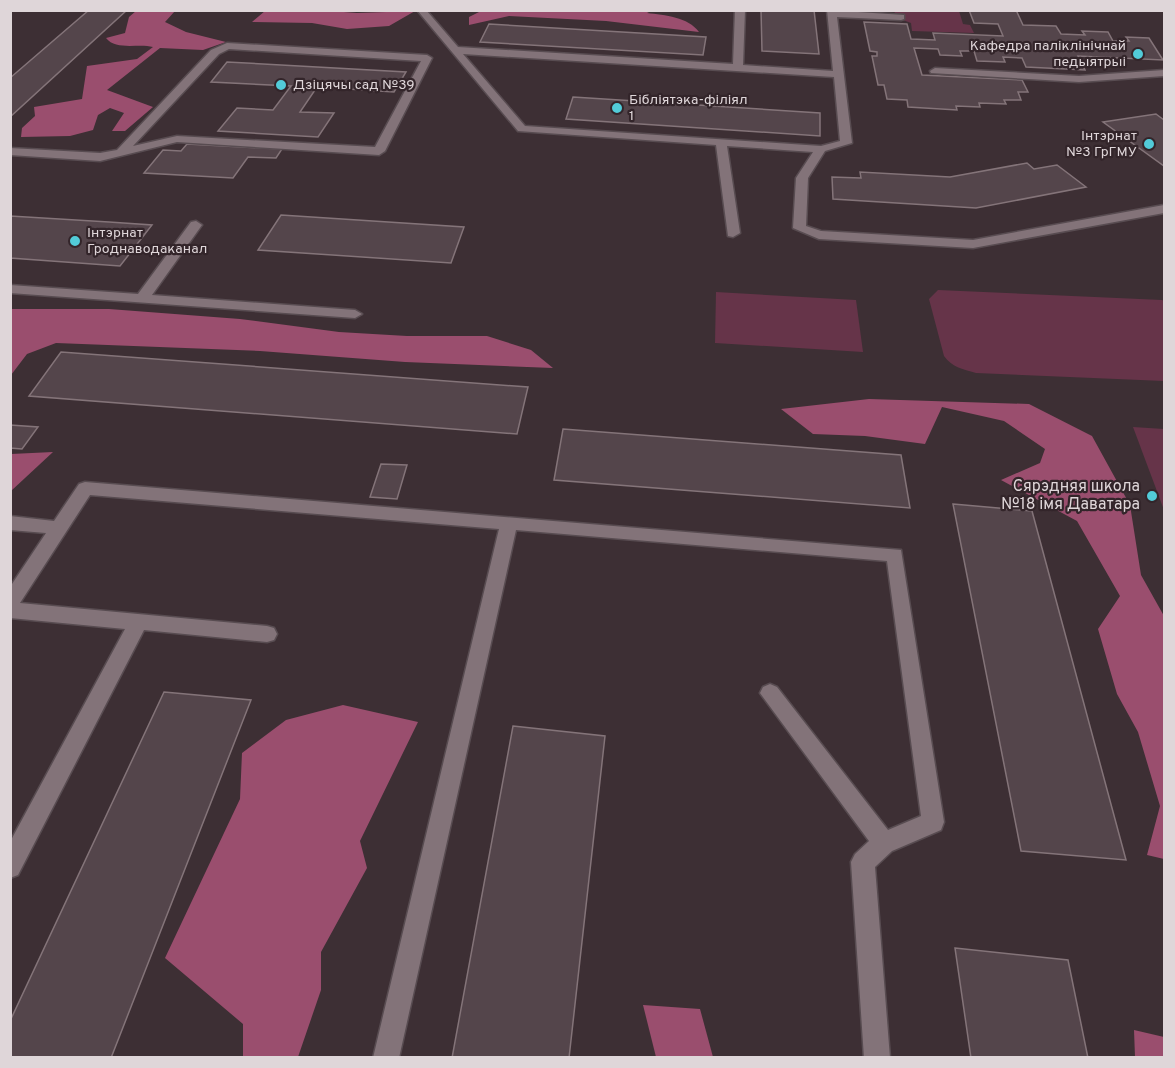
<svg xmlns="http://www.w3.org/2000/svg" width="1175" height="1068" font-family="Overpass,sans-serif">
<rect width="100%" height="100%" fill="#3d2f34"/>
<g fill="#663449">
<path d="M893,11H959L963,24L970,25L974,33L912,31L911,23L903,20Z"/>
<path d="M938,290L1162,300L1164,301V381L976,373C962,369 952,367 944,356L929,299Z"/>
<path d="M716,292L856,300L863,352L715,343Z"/>
<path d="M1133,427L1164,429V510Z"/>
</g>
<g fill="#9a4e6e">
<path d="M317,10L357,13L415,11L389,26L347,29L312,23L252,22L265,11Z"/>
<path d="M136,11H175L165,22L186,32L226,42L203,50L160,48L107,90L153,107L125,131H112L124,113L110,108L98,115L93,130L70,136L21,137L22,128L35,116L34,107L82,99L87,66L137,59L153,47C139,43 116,51 106,38L125,33L129,17Z"/>
<path d="M481,11H651L647,13C665,15 688,17 699,32L606,21L509,16L469,25V17Z"/>
<path d="M11,309H109L240,319L339,332L407,336H487L531,350L553,368L405,362L260,351L56,343L27,354L11,375Z"/>
<path d="M869,399L1029,404L1092,436L1130,505L1141,575L1164,616V859L1147,855L1160,806L1138,732L1117,694L1098,629L1120,596L1077,521L1001,480L1040,463L1045,449L1004,421L942,407L925,444L865,436L813,434L781,409Z"/>
<path d="M53,452L11,491V454Z"/>
<path d="M343,705L418,722L360,841L367,868L321,952V990L298,1057H243V1024L165,958L240,799L242,753L286,720Z"/>
<path d="M643,1005L700,1009L713,1057H656Z"/>
<path d="M1134,1030L1164,1037V1057H1135Z"/>
</g>
<g fill="#54454b" stroke="#847479" stroke-width="1.5">
<path d="M89,10H127L10,117V78Z"/>
<path d="M761,10H814L819,54L762,51Z"/>
<path d="M969,10H1016L1023,25L1056,26L1061,34L1085,35L1082,31L1108,32L1113,41H1129L1126,37L1149,38L1163,60L1078,56L1085,70L1026,67L1022,58L1003,57L1005,62L977,61L974,51H960L962,56L940,55L938,49L914,48L922,75L1022,80L1028,92H1018L1021,100H1004L1006,104L979,103L980,107L956,106L957,110L908,107L907,100L887,99L884,85H878L872,56H877V52L870,51L864,22L907,24L911,39L935,40L933,33L1003,36L998,24L974,23Z"/>
<path d="M489,24L706,37L703,55L480,42Z"/>
<path d="M227,62L406,72L394,92L317,87L300,112L334,113L318,137L218,131L237,108L273,110L291,86L211,82Z"/>
<path d="M573,97L820,113V136L566,119Z"/>
<path d="M1156,114L1164,120V166L1103,122Z"/>
<path d="M187,144L282,149L276,158L248,157L233,178L144,173L163,150L181,151Z"/>
<path d="M1027,163L1034,169L1057,165L1086,187L976,208L833,199L832,177L861,178L860,172L950,177Z"/>
<path d="M281,215L464,227L451,263L258,250Z"/>
<path d="M10,216L109,222L152,225L120,266L10,258Z"/>
<path d="M61,352L528,387L517,434L29,396Z"/>
<path d="M10,425L38,427L22,449L10,448Z"/>
<path d="M563,429L901,455L910,508L554,480Z"/>
<path d="M381,464L407,465L397,499L370,497Z"/>
<path d="M953,504L1032,511L1126,860L1021,851Z"/>
<path d="M164,692L251,700L111,1058H10V1021Z"/>
<path d="M513,726L605,736L569,1058H452Z"/>
<path d="M955,948L1068,960L1088,1058H971Z"/>
</g>
<g fill="none" stroke-linecap="round" stroke-linejoin="round">
<g stroke="#584c51" stroke-width="3">
<g id="lane">
<path d="M417,10H426L458,47L733,64L735,10H745L743,65L833,71L827,10L904,15V19L901,20L837,17L852,143L825,151L808,178L806,226L821,231L973,240L1164,205V213L973,248L819,239L793,228L796,178L813,152L727,146L740,233L733,237L728,236L716,145L518,131ZM463,54L834,77L840,141L821,146L525,126Z"/>
<path d="M227,43L427,55L432,58L385,151L379,155L177,142L100,161L10,155V148L100,153L117,150L211,50ZM229,49L421,61L375,147L177,136L133,146L219,54Z"/>
<path d="M935,68L1079,76L1164,70V76L1079,82L931,73L930,71Z"/>
<path d="M196,221L202,225L152,295L355,310L362,314L355,318L10,293V285L138,294L191,222Z"/>
<path d="M85,482L901,550L944,822L941,830L892,851L875,867L890,1058H864L851,862L855,854L869,841L760,693L763,687L770,684L777,687L888,830L921,816L887,561L516,530L399,1058H373L499,529L90,495L20,603L267,626L274,628L277,634L274,640L267,642L144,630L18,875L10,878V842L125,629L10,618V587L46,533L10,530V516L54,521L79,484Z"/>
</g>
</g>
<use href="#lane" fill="#837379" fill-rule="evenodd"/>
</g>
<g fill="#52cbd8" stroke="#33252a" stroke-width="2">
<circle cx="1138" cy="54" r="6"/>
<circle cx="281" cy="85" r="6"/>
<circle cx="617" cy="108" r="6"/>
<circle cx="1149" cy="144" r="6"/>
<circle cx="75" cy="241" r="6"/>
<circle cx="1152" cy="496" r="6"/>
</g>
<g text-anchor="middle" dominant-baseline="central" stroke-width="4.5" stroke-linejoin="round" paint-order="stroke">
<g font-size="14" fill="#dfd6d9" stroke="#33252a" text-anchor="start">
<text x="1126" y="46" text-anchor="end">Кафедра паліклінічнай<tspan x="1126" dy="16">педыятрыі</tspan></text>
<text x="293" y="85">Дзіцячы сад №39</text>
<text x="629" y="100">Бібліятэка-філіял<tspan x="629" dy="16">1</tspan></text>
<text x="1137" y="136" text-anchor="end">Інтэрнат<tspan x="1137" dy="16">№3 ГрГМУ</tspan></text>
<text x="87" y="233">Інтэрнат<tspan x="87" dy="16">Гроднаводаканал</tspan></text>
</g>
<g font-size="16" fill="#dfd6d9" stroke="#33252a" text-anchor="end">
<text x="1140" y="487">Сярэдняя школа<tspan x="1140" dy="18">№18 імя Даватара</tspan></text>
</g>
</g>
<rect width="1175" height="1068" fill="none" stroke="#dfd6d9" stroke-width="24"/>
</svg>
